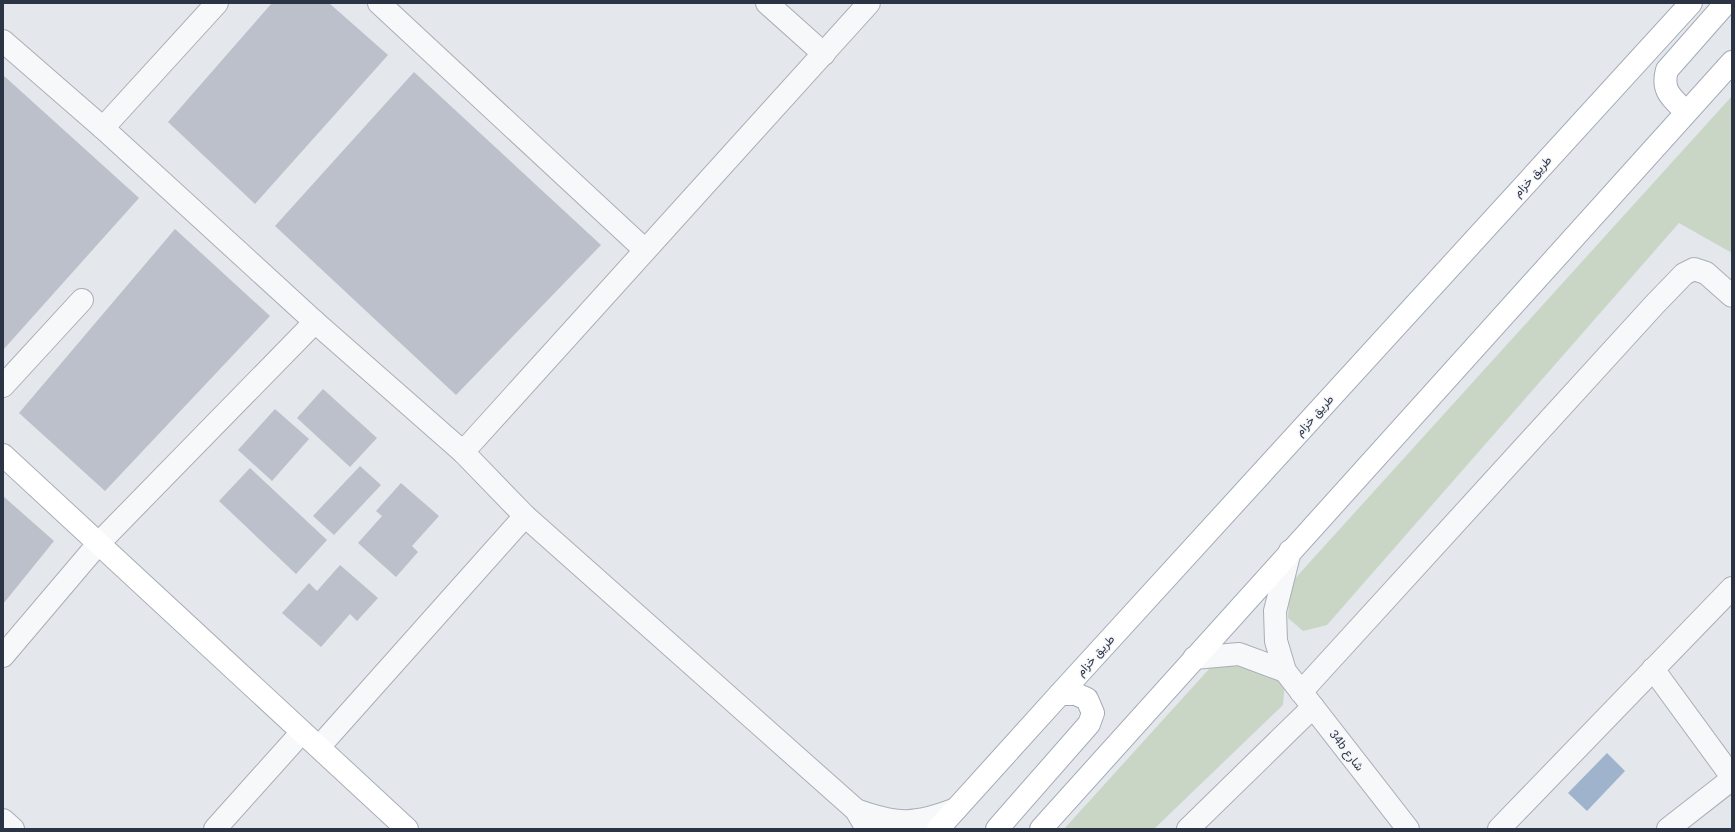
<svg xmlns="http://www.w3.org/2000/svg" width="1735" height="832" font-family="Lato,Vazirmatn,sans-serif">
<rect width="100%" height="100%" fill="#e4e7ec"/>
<g fill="#c9d6c5">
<path d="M1732,96V253L1679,223L1327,625L1303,631L1288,618L1290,584Z"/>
<path d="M1229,647L1272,652L1285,681L1283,705L1154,829H1064Z"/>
</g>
<path fill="#9fb4cc" d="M1607,753L1625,771L1587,811L1568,793Z"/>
<g fill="#bbc0ca">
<path d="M272,3H329L388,55L255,204L168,122Z"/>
<path d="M414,72L601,245L456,395L275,226Z"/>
<path d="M3,75L139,198L3,350Z"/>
<path d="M175,229L270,316L105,491L19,413Z"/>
<path d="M323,389L377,438L350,467L297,418Z"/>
<path d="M275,409L309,439L272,481L238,450Z"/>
<path d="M360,466L381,485L334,535L313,516Z"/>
<path d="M250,468L327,540L296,574L219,501Z"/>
<path d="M401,483L439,516L412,546L418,552L396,577L358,543L382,516L376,511Z"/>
<path d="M3,496L54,541L3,604Z"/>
<path d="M340,565L378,598L357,621L350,614L321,647L282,613L309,583L317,591Z"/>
</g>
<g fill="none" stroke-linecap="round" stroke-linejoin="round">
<g stroke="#a9aeb7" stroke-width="24">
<g id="street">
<path d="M379,3L645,250"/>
<path d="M767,3L824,54"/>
<path d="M3,41L103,128L315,322L463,452L525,516L856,810L867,829"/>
<path d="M103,128L217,3"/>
<path d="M3,386L82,300"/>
<path d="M463,452L869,3"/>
<path d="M1290,551L1275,611L1276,641L1285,671L1408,829"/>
<path d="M3,656L98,544L315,322"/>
<path d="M1194,658L1239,654L1285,671"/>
<path d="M1653,669L1732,777"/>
<path d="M1301,692L1655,304L1684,274L1694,269L1706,273L1732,296"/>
<path d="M319,747L525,516"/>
<path d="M856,810C897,825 915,825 956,809"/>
<path d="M3,820L13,829"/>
<path d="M215,829L302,732"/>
<path d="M1188,829L1313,707"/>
<path d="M1499,829L1732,588"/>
<path d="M1668,829L1732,779"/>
</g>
</g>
<g stroke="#a9aeb7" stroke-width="24">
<path id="secondary" d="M3,455L407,829"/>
</g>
<g stroke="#a3abb8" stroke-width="24">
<g id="primary">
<path d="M1686,112C1672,98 1661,91 1667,70L1726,3"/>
<path d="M938,829L1060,694L1691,3"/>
<path d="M997,829L1089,724L1093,713L1087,699L1076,694H1060"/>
<path d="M1041,829L1732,62"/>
</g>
</g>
<use href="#street" stroke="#f7f8fa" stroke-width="22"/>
<use href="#secondary" stroke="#fff" stroke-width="22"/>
<use href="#primary" stroke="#fff" stroke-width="22"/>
</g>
<g text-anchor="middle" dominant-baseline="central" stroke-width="3" stroke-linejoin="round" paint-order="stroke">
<g font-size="12" fill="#2b3445" stroke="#f4f6f9">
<text transform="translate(1532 176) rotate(-48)">طريق خزام</text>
<text transform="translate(1314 415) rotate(-48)">طريق خزام</text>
<text transform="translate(1095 655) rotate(-48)">طريق خزام</text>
<text transform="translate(1347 750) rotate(52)">34b شارع</text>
</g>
</g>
<rect width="1735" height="832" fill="none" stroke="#2b3445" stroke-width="8"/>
</svg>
